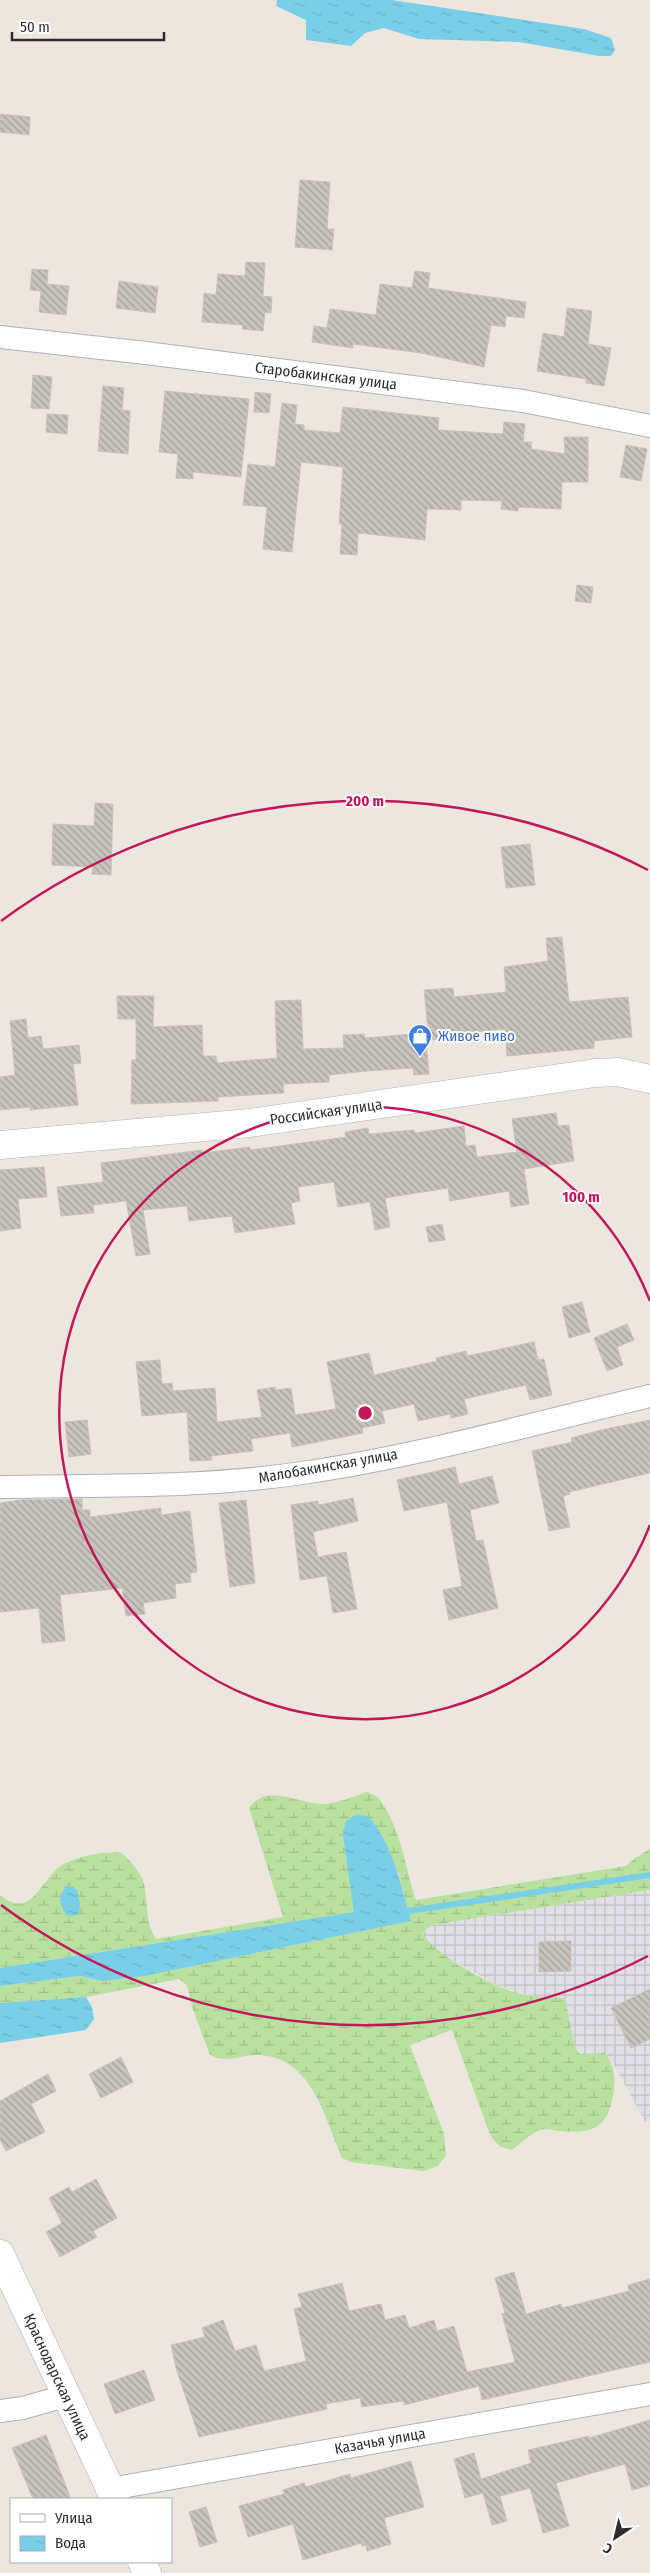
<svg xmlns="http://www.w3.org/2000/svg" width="650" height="2573" font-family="'Fira Sans Condensed',sans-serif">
<defs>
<pattern id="industrial-grid" width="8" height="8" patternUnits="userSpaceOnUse" patternTransform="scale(1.25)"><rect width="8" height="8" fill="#e0dfe6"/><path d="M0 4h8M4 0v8" fill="none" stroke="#c0c0c5"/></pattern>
<pattern id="wetland-marsh" width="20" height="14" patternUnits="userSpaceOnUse" patternTransform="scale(1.25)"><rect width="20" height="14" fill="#b8e09f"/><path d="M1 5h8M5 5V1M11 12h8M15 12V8" fill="none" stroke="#9ec089"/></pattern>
<pattern id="water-ripples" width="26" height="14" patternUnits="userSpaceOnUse" patternTransform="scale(1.25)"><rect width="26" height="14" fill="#79cfe8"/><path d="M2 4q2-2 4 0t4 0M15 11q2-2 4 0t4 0" fill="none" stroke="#69b2c7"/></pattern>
<pattern id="building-back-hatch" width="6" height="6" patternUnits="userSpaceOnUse" patternTransform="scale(1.25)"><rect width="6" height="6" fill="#c8c4bd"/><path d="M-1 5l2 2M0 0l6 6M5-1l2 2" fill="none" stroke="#a39f9a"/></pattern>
</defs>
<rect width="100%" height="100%" fill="#ece6df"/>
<path fill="url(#industrial-grid)" d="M650,1890V2121L645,2122L612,2061L605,2054H580L575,2047L565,1998L541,1997L515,1992L495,1984L439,1953L428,1943L423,1934L426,1929L433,1925Z"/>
<path fill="url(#wetland-marsh)" d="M367,1792C371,1794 377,1796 380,1800C401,1828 405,1868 416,1900L626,1866L635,1858L650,1849V1890L433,1925L426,1929L423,1934C435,1955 491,1985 514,1992C531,1997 548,1997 565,1998L575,2047L580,2054L604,2053C614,2063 615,2075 614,2089C609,2126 597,2134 560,2131C555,2131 546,2128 541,2130C531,2133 520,2144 512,2150L499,2146L490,2135L452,2030L410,2045L444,2134L446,2155L438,2166L424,2171L350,2162L342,2158C325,2118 312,2058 260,2055C242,2054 227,2064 210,2055L192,2007L187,1985L179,1979L86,1997L0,2003V1986L80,1976L103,1981L144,1976L410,1921L399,1875L385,1844L343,1835L355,1912L0,1968V1895C32,1922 42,1877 62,1865C79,1856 103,1851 122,1853C130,1861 139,1870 143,1881C149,1901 144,1921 156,1939L283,1917L249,1808C267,1782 300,1805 325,1804C339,1803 354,1796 367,1792Z"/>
<g fill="url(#water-ripples)">
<path d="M277,0H392L584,29L611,38L615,50L611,56H599L519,42L419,39L384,28L365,33L351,46L306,40V20L276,6Z"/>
<path d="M356,1815L368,1816C393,1844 401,1885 411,1921L144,1976L103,1981L80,1976L0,1986V1968L354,1912L343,1835L346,1821Z"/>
<path d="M68,1885L77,1890L80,1904L79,1913L74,1916L66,1915C59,1902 57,1896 68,1885Z"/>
<path d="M86,1997L92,2007L94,2019L86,2030L0,2043V2003Z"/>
</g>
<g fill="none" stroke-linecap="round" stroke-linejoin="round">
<path stroke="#79cfe8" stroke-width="6" d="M402,1912L650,1875"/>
</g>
<g fill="url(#building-back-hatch)" stroke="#c8c2b8">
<path d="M0,114L30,117L29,135L0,132Z"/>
<path d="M300,180L330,182L327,229H334L332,250L295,247Z"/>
<path d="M246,262L265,263L263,296L272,297L271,313L265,312L263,331L242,329L243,325L202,322L204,293L216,295L218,274L245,276Z"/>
<path d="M32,269L48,270L47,284L69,286L66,315L39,312L41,291L30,290Z"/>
<path d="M415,271L430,273L428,288L526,302L524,318L506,316L505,327L491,325L484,367L421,353L353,344V348L312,342L314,326L327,328L330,309L376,315L380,284L412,288Z"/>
<path d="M119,281L158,287L155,313L116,308Z"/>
<path d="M567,308L592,311L588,344L611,348L604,386L586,383V379L537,371L543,333L564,337Z"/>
<path d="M33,375L52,377L49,409L31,408Z"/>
<path d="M103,386L124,388L122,410L130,411L128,454L98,451Z"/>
<path d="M165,391L249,399L241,477L193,472V479L176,478L178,454L159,452Z"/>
<path d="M255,392L271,394L269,413L254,412Z"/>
<path d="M282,403L297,405L295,424L304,425V430L340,433L343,407L439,418L438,430L503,434L504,422L525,424L523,442H532L531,449L565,454L564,437H588V482H562L561,509L518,507V511L501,509L502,501L461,500V510L427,509L425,540L358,533L357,555L340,554L342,524H339L343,467L301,462L292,552L263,549L267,507L243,505L248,464L275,467Z"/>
<path d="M47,414L68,415L67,434L46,432Z"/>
<path d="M626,445L647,449L641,481L620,477Z"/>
<path d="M577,585L593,587L591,603L575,601Z"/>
<path d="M95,803L113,804L111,875L92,874L93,867L52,865L53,824L94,826Z"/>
<path d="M530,844L535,885L506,888L501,847Z"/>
<path d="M562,937L569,1002L628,997L632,1037L594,1041V1048L507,1056L505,1029L452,1034V1038L429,1040L424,990L453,988L454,997L506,992L504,967L548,961L546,938Z"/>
<path d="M117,996H154L153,1027L202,1025L203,1056H216L217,1063L277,1058L275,1001L301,1000L303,1049L344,1048L343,1035L364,1034L365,1038L425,1033L429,1074L414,1075L413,1068L367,1071L329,1075V1082L283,1084L284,1093L218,1097V1101L131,1104L132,1060H136V1019H118Z"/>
<path d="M26,1019L28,1038L41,1036L43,1049L79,1045L81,1063L73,1064L78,1105L30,1110V1107L0,1110V1077L15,1075L10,1021Z"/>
<path d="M556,1113L558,1126L569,1125L574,1161L524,1169L529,1204L511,1207L509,1191L450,1201L448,1188L385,1198L390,1227L375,1230L370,1202L338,1207L334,1182L298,1187L300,1201L291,1203L295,1224L235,1233L232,1216L189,1221L187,1206L143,1210L150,1254L136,1256L126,1201L93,1205L94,1213L61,1216L57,1187L103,1182L101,1163L202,1150L203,1153L250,1147V1150L346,1137L345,1132L368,1128L369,1134L414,1130L415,1133L464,1126L466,1146L475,1145L477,1157L517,1152L512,1119Z"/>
<path d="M44,1167L47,1197L18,1199L21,1228L0,1231V1170Z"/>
<path d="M442,1224L445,1240L429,1242L426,1227Z"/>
<path d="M582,1302L590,1332L569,1338L562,1307Z"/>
<path d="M627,1324L634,1340L617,1347L623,1365L607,1371L594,1338Z"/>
<path d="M534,1342L538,1360L544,1359L552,1395L530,1400L526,1385L464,1399L468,1414L451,1418L450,1414L418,1421L414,1404L382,1411L385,1423L362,1428L363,1433L292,1447L290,1433L251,1439L253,1451L211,1456L212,1460L190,1461L187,1412L142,1416L136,1362L160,1360L162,1384L172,1383L173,1391L215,1388L217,1422L262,1417L257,1390L275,1387L276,1390L291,1388L295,1415L336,1409L327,1362L369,1353L374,1375L437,1361L436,1358L466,1351L467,1356Z"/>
<path d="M87,1420L91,1454L69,1457L65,1422Z"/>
<path d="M650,1420V1473L569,1492L570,1494L563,1496L570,1527L549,1531L532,1451L572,1442L571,1438L601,1430Z"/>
<path d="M455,1467L459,1484L492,1476L499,1503L470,1510L476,1541L483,1540L498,1608L449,1620L443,1590L462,1586L447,1502L404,1511L397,1480Z"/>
<path d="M353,1498L358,1521L313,1532L318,1557L346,1552L357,1609L333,1613L327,1576L300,1580L291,1505L318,1501V1505Z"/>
<path d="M82,1499V1510H90V1517L161,1508V1515L190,1511L197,1572L190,1573L191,1582L175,1584L176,1598L143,1603L145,1614L126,1616L122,1588L60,1595L65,1641L42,1643L39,1608L0,1612V1503L21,1500Z"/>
<path d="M246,1500L255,1583L230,1587L219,1503Z"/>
<path d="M571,1941V1971L539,1972V1942Z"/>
<path d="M650,1989V2039L631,2048L611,2008Z"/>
<path d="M121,2057L133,2082L101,2098L89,2074Z"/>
<path d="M48,2074L56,2091L31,2104L45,2132L6,2151L0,2140V2101Z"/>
<path d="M96,2179L117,2218L93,2231L97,2237L60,2257L46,2232L62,2223L49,2198L69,2187L72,2192Z"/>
<path d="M514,2272L526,2314L561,2304L562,2308L629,2291L628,2285L650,2279V2362L482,2400L479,2386L404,2405V2401L362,2407L360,2398L326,2404L327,2409L199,2437L176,2368L171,2345L205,2337L202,2328L223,2320L235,2351L256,2345L264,2371L306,2361L294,2309L302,2307L298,2294L342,2283L349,2311L381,2304L385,2320L405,2315L409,2328L434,2320L437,2331L454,2326L467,2372L515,2362L502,2314L505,2313L495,2278Z"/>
<path d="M144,2370L155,2400L115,2414L104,2384Z"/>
<path d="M650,2420V2485L632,2490L625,2464L556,2483L569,2526L543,2533L530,2488L500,2496L507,2521L492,2525L483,2493L465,2498L454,2459L474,2453L481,2479L531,2463L528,2450L589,2436V2438Z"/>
<path d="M46,2435L71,2499H33L12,2448Z"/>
<path d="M411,2461L424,2507L384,2518L391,2544L367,2551L366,2545L362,2546V2543L303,2560L293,2524L248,2537L239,2506L284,2494L283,2490L304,2483L306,2487L350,2474L351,2478Z"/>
<path d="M206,2507L217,2542L200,2547L189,2512Z"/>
</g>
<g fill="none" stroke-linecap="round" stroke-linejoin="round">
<g stroke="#afb2bb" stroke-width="24">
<g id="minor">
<path d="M0,337L146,353L523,401L650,426"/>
<path d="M0,1487C101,1485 202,1488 302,1473C419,1456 535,1423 650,1396"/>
<path d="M0,2411L23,2408L65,2396"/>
<path d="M110,2489L650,2394"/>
</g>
</g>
<g stroke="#afb2bb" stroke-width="29">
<g id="tertiary">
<path d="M0,1145L250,1123L595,1073L618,1072L650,1079"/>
<path d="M0,2254L115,2499"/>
<path d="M142,2562L147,2573"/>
</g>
</g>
<use href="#minor" stroke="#fff" stroke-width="22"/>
<use href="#tertiary" stroke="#fff" stroke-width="28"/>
</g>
<g fill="none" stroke="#c2185b" stroke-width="2.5">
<path d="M650 1525A306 306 0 1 1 650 1301"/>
<path d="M648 1956A612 612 0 0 1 1 1905M1 921A612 612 0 0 1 648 870"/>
</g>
<defs>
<g id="shop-pin" transform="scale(1.25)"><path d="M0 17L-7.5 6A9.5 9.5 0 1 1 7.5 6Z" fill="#3f7fe0" stroke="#fff"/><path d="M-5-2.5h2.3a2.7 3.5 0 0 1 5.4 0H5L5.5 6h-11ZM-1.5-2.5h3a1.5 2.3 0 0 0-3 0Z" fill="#fff"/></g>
</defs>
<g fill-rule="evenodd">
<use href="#shop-pin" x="420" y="1036"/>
</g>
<g text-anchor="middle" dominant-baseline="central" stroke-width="4" stroke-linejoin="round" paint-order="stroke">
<g font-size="15" fill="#2c2c2c" stroke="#fff">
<text transform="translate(326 376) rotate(7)">Старобакинская улица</text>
<text transform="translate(326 1112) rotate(-8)">Российская улица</text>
<text transform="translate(328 1466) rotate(-10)">Малобакинская улица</text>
<text transform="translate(57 2377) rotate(65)">Краснодарская улица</text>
<text transform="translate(380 2441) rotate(-10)">Казачья улица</text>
</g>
<g font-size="15" fill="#366cbe" stroke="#fff" text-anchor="start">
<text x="438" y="1036">Живое пиво</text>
</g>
</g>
<circle cx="365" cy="1413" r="8" fill="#c2185b" stroke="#fff" stroke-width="2.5"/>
<g font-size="15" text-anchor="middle" font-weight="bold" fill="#c2185b" stroke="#fff" stroke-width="4" stroke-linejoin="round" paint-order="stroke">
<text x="365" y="806">200 m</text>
<text x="581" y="1202">100 m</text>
</g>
<rect x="10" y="2498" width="162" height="65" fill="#ffffff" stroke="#ababab"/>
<rect x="20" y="2514" width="25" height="8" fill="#ffffff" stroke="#ababab"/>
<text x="55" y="2523" font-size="15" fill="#2c2c2c">Улица</text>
<rect x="20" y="2536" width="25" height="15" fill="url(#water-ripples)" stroke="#ababab"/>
<text x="55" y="2548" font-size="15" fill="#2c2c2c">Вода</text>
<g transform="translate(615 2538) rotate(215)" stroke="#ffffff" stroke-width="4" paint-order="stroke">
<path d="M0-4L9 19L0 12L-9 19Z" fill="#2c2c2c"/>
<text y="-8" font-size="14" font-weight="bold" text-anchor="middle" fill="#2c2c2c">С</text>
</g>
<path d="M12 32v8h152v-8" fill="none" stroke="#2c2c2c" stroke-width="2.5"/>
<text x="20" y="32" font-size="15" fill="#2c2c2c" stroke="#ffffff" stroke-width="4" paint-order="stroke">50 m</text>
</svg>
